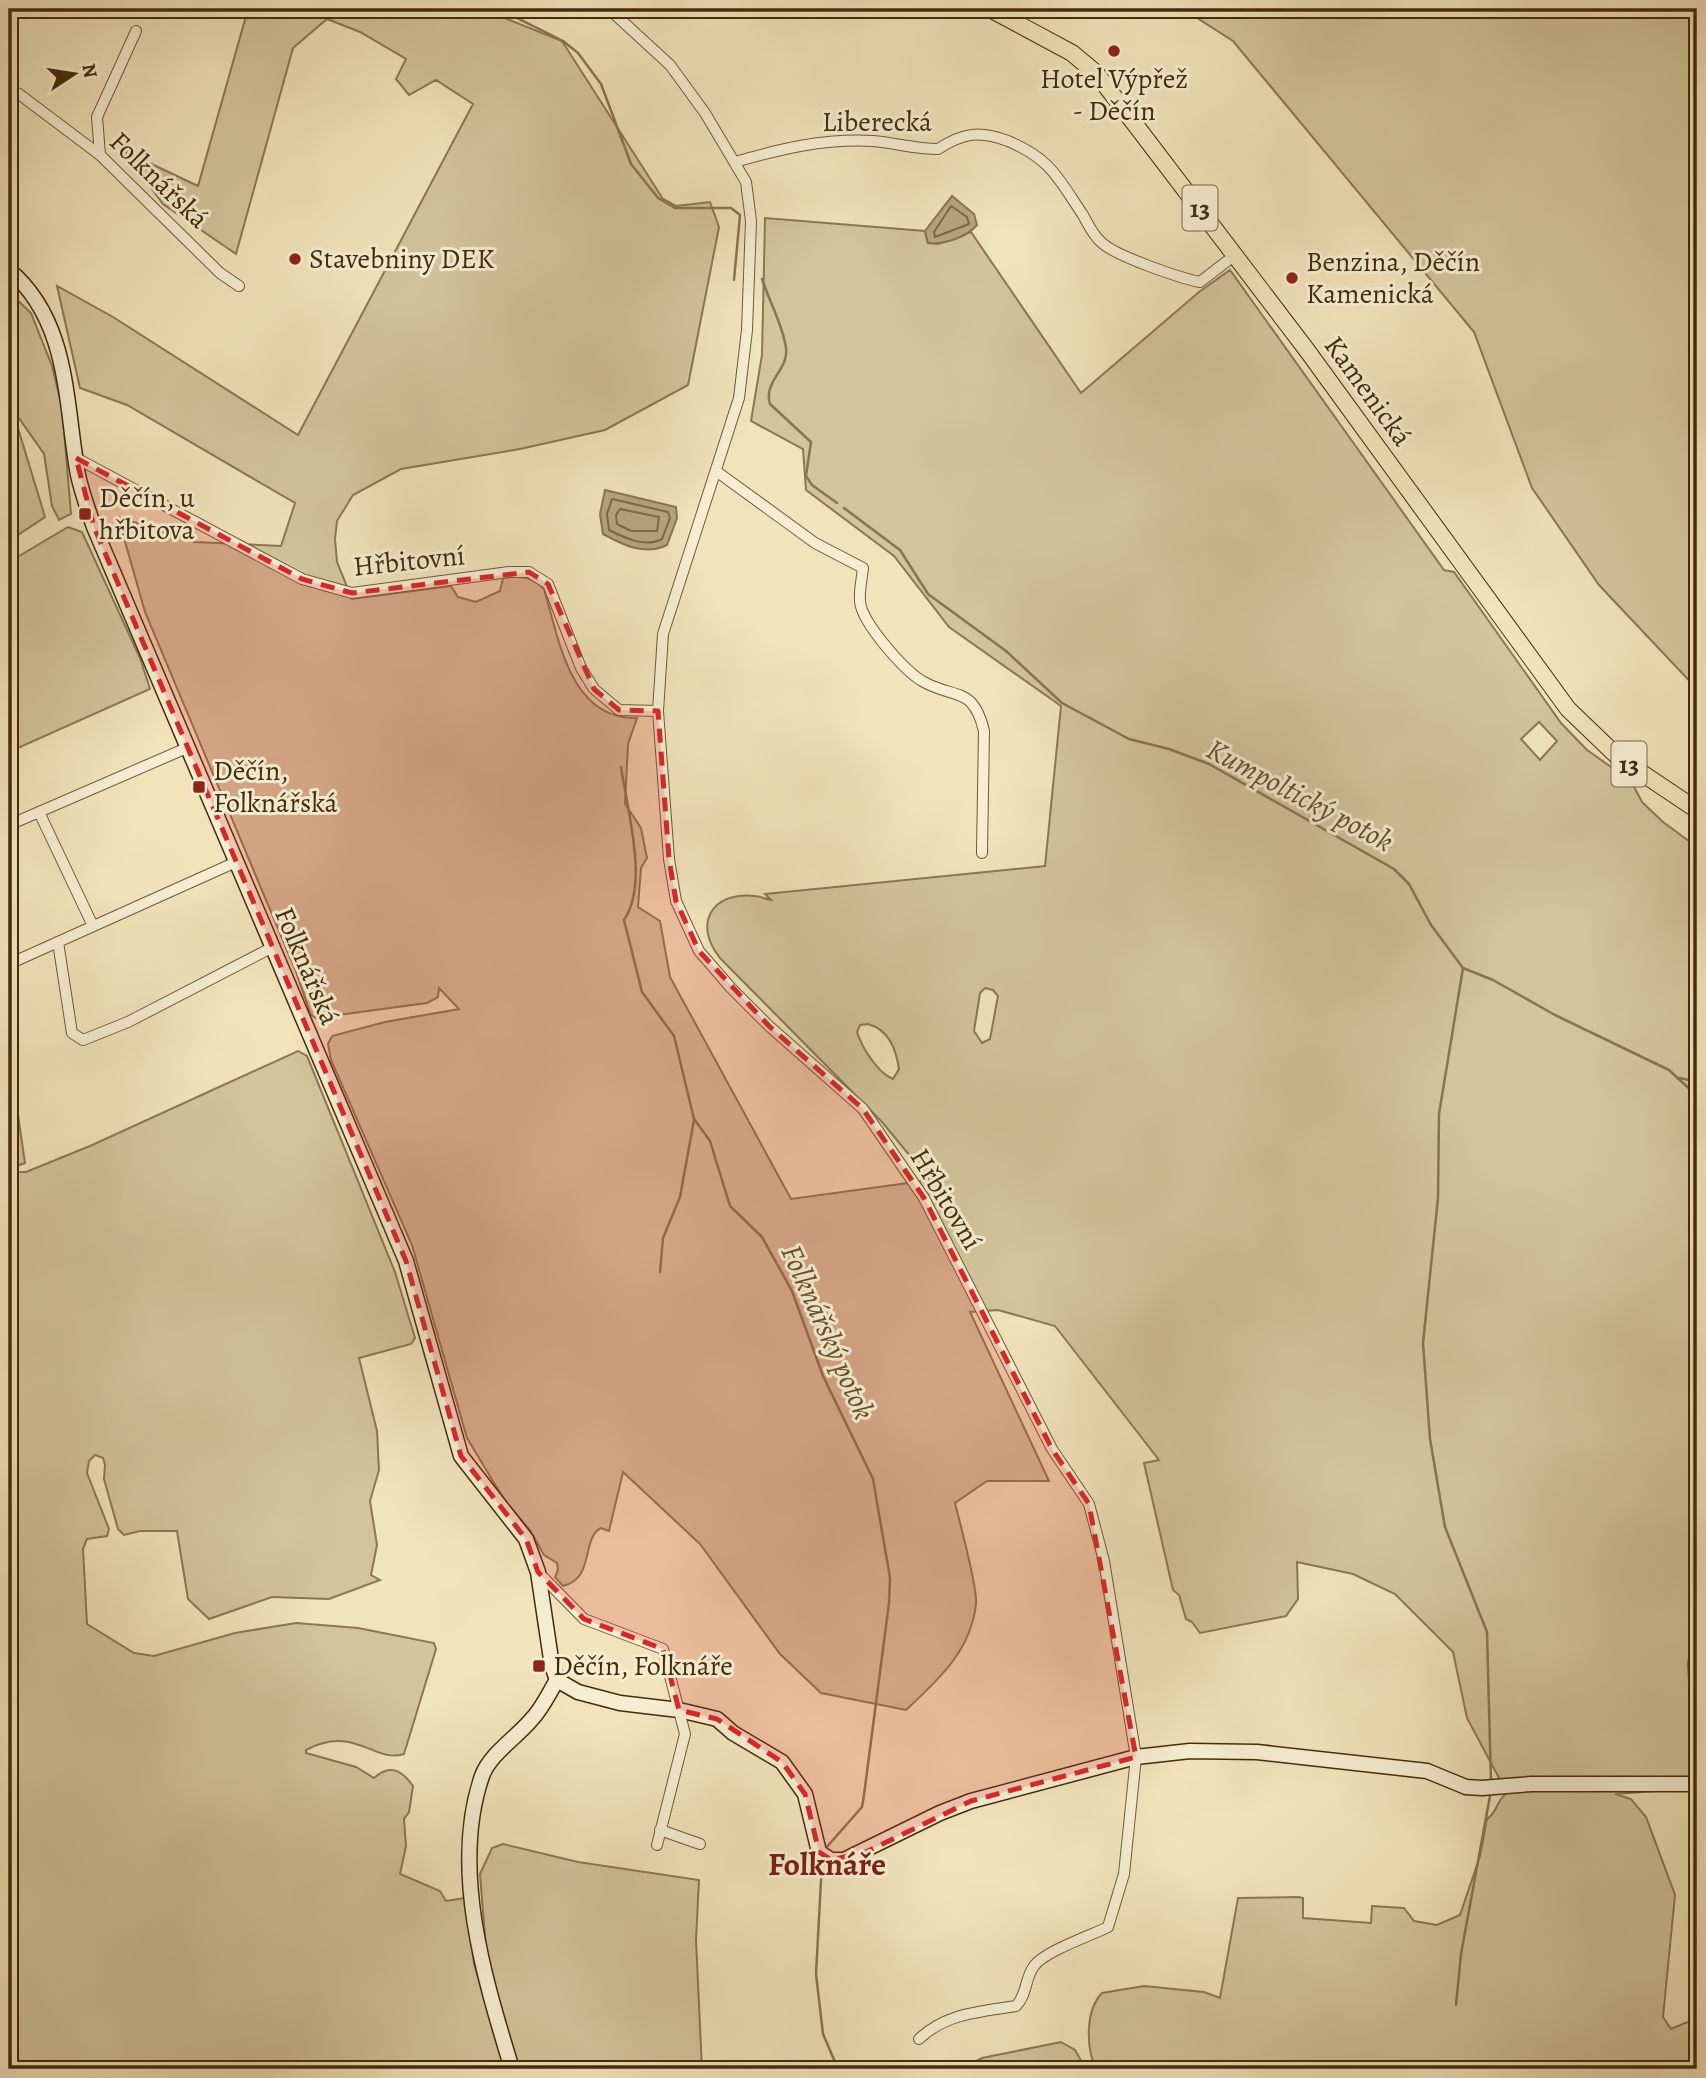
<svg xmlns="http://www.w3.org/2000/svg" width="1706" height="2078" font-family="Alegreya,serif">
<rect width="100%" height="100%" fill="#f1e3ba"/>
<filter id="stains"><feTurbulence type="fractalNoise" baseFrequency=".00286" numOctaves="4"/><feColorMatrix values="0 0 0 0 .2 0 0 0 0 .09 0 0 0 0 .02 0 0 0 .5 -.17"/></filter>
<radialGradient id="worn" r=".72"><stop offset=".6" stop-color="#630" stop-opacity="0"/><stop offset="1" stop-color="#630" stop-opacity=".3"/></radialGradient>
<g fill="#d3c49c" stroke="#8b7854" stroke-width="2" fill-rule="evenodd">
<path d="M248,9H482L562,41L663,199L676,206L710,202L719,227L688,385L605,430L520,449L401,469L353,495L337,521L335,539L337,562L352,599L451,586L458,597L476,602L500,591L503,578C520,575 532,577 544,589C559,639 570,720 637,718L628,744L625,804L641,828L647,858L641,868L638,907L660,921L670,977L791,1199L930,1180L882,1122L720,958C693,925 711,891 755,896C760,896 765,899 771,900L765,894L1045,866L1061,706L949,627L894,556L806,490L803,449L751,421L762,355L765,218L925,231L928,243L938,244L971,232L1081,393L1199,292L1230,270L1444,570L1454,572L1561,723L1587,750L1631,781L1642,802L1663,822L1697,847V1788L1615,1794L1631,1799L1646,1817L1675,1895L1663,2017L1671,2029L1697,2018V2069H1096C1086,2048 1085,2011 1102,1993L1144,1986L1204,1992L1220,1998L1238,1898L1299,1897L1303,1898V1918L1371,1923L1372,1906L1404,1908L1414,1921L1437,1925L1460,1915L1480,1856L1487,1819C1498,1812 1496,1800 1507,1793L1467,1718L1453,1652L1395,1594L1353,1574L1297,1562L1298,1599L1286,1616L1200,1633L1192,1622L1186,1619L1179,1595L1173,1590L1144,1463L1159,1460L1055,1326L998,1310L970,1312L1049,1481H987L955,1503C960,1524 978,1588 976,1604C971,1651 938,1680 906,1710L821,1693L780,1654L700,1544L623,1472L609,1531L601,1528C581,1538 595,1579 563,1586L555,1577L558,1570L557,1563L544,1555L530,1530L505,1501L467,1438L412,1245L331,1060L328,1044L332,1036L385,1022L459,1009L439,988L438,997L427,1003L316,1018L311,1015L295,969L145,612L118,517L195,542L281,546L295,503L127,405L80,388L57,286L113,317L298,435L473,104L436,80L409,95L396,79L406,59L360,32L327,19L293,48L236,254L163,204L124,151L198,186ZM1539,722L1557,741L1540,760L1521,739ZM985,988L993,990L998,996L990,1039L982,1043L974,1031L980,993ZM868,1024C889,1030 896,1049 899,1069L893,1079C878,1073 862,1048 857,1032L860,1025Z"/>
<path d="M1183,9H1697V689L1599,585L1532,488L1474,332L1233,41Z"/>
<path d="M9,292L31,313L52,366L62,407L71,514L59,520L52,506L44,454L9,404Z"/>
<path d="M9,421L18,428L45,517L9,541Z"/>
<path d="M68,527L82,532L140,658L150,689L9,752V562Z"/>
<path d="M298,1051L307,1056L395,1272L415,1338L411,1344L359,1358L377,1431L379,1470L370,1501L377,1545L371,1575L380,1580L329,1599L272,1597L209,1619L188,1599L177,1531H140L124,1535L118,1529L104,1479L105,1465L103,1458L95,1455L89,1461L87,1473L109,1529L107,1536L87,1539L83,1549L87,1624L134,1653L154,1656L235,1633L296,1623L358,1628L434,1643L436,1649L404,1754C375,1764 355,1724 306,1750V1753L356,1767L374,1778C389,1764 401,1769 413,1786L409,1812L404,1819L406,1846L400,1874L440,1891L446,1901L465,1898L474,1964L505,2069H9V1172H26L90,1146Z"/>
<path d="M9,1090L18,1115L25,1163L9,1169Z"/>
<path d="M503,1844L578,1862L699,1880L696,1940L702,2069H520L497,2001L486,1948L480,1874L492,1848Z"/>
<path d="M1061,2042L1075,2050L1086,2069H960L982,2058Z"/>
</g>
<g fill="#b6a57f" stroke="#887551" stroke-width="2">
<path d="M952,196L974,214L977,225C967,237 944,245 928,243L925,231Z"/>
<path d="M605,490L676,507L677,518L667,545C645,556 623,545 603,534L600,514Z"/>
</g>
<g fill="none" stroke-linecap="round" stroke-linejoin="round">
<g stroke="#7c6846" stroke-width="2">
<path d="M951,206L967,217L969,224L935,237L934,232Z"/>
<path d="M612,499L668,512L670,518L662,539C645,548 625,538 609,530L607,514Z"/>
<path d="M620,509L659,517L657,531H631L617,524L616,515Z"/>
</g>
<g stroke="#887551" stroke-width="2.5">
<path d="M499,9L563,41L578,53L601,84L631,164L658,198L675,208H731L740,215L734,280"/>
<path d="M762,279C769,301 783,325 786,348C789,370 763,381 770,404L811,442L806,476L812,485L837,503"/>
<path d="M844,508L900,550L928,594L1006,651L1062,703L1129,739L1169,749L1209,764L1394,869L1409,884L1431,925L1463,968L1493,980L1555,1015L1669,1070L1697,1096"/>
<path d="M621,767C627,809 649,884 624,920L642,992L674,1036L694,1119L710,1141L730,1206L762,1237L792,1291L823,1376L873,1479L890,1578L889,1603L864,1795L862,1807L825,1849"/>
<path d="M1463,968L1439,1114L1438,1198L1423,1343L1430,1439L1445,1527L1487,1632L1491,1782"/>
<path d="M1680,1078L1697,1082"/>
<path d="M660,1272L663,1238L680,1197L694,1120"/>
<path d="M1695,1770L1688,1663L1697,1626"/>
<path d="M1696,1799L1697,1815"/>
<path d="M822,1862L816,1974L823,2034L838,2069"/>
<path d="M1456,2005L1461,1954L1490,1796"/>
</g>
<g stroke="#6e5a38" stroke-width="12">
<g id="street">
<path d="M609,9L670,65L705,113L746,182L751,221L747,330L739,398L663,634L658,711L669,859L676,901L699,951L731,988L769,1026L863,1109L924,1198L1052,1449L1089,1504L1104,1561L1136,1757L1124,1874L1108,1927C1090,1936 1045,1951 1034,1966C1025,1978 1027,1995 1016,2006C980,2012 946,2013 919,2039"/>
<path d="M9,90L19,94L100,155L220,273L239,286"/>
<path d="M100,155L97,117L136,31"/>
<path d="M735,162C780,149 825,138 873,141C895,143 916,149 938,149C963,133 979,130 1008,141C1051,159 1058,178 1083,215C1088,224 1093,235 1101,242C1115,256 1180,278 1200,282L1235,255"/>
<path d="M76,458L302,579L352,593L509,572H529L548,584L581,668L594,689L619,710L658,711"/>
<path d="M716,471L815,543L863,568C862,578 859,591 860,601C861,622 904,670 922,681C955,700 973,685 984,731L982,853"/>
<path d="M39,812L93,926"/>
<path d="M9,825L189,747"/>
<path d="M58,942L72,1033L83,1040L128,1022L273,947"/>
<path d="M9,964L236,862"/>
<path d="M538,1572L584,1619L663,1649L685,1734L657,1845"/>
<path d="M660,1830L700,1844"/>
</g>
</g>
<g stroke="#432c0c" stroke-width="17">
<g id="secondary">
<path d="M9,270C70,321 65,404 78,475C82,493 88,510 94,527L406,1261L461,1456L526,1539L538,1572L552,1666L557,1680"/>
<path d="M557,1680L578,1692L620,1703L679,1710L717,1719L733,1733L782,1762L805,1794L819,1852L831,1860H844L940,1813L971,1801L1136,1757L1190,1751L1257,1752L1427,1771L1466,1787L1482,1788L1531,1784H1697"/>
<path d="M512,2069C485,1980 450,1869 482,1776C490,1754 516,1738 531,1720C542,1709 549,1693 557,1680"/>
</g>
</g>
<g stroke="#432c0c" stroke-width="18">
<path id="primary" d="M990,9L1072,53L1096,73L1306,349L1568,709L1618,757L1697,810"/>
</g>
<use href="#street" stroke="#f6edd2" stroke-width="10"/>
<use href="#secondary" stroke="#f6edd2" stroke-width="14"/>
<use href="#primary" stroke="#f1e3ba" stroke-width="16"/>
</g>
<path fill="#d62828" fill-opacity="0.2" stroke="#d62828" stroke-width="5" stroke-dasharray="14 9" stroke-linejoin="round" d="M76,458L302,579L352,593L529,572L548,584L594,689L619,710L658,711L669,859L676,901L699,951L769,1026L863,1109L924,1198L1052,1449L1089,1504L1136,1757L971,1801L866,1852L831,1860L819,1852L805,1794L782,1762L717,1719L679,1710L663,1649L584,1619L538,1572L526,1539L461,1456L406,1261L94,527Z"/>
<g fill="#8f2418" stroke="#f6edd2" stroke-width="2.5">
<circle cx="1114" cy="51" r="7"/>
<circle cx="295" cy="259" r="7"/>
<circle cx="1292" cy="278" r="7"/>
<rect x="78" y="507" width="14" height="14" rx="3.5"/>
<rect x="192" y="780" width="14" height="14" rx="3.5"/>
<rect x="532" y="1659" width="14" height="14" rx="3.5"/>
</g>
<g text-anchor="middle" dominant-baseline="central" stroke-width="6" stroke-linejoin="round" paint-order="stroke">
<g fill="#f6edd2" stroke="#796647" stroke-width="2">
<rect x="1182.5" y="185.5" width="35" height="45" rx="5"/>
<rect x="1611.5" y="741.5" width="35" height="45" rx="5"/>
</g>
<g font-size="26" font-weight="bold" fill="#432c0c">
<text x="1200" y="208">13</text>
<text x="1629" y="764">13</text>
</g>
<g font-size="28" fill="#432c0c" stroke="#f6edd2" text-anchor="start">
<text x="1114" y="79" text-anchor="middle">Hotel Výpřež<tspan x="1114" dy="32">- Děčín</tspan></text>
<text x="309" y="259">Stavebniny DEK</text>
<text x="1306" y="262">Benzina, Děčín<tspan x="1306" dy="32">Kamenická</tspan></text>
<text x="99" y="498">Děčín, u<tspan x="99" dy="32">hřbitova</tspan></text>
<text x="213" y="771">Děčín,<tspan x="213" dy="32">Folknářská</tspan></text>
<text x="553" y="1666">Děčín, Folknáře</text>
</g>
<g font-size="28" fill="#432c0c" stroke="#f6edd2">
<text x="877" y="122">Liberecká</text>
<text transform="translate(159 180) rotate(44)">Folknářská</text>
<text transform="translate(1368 391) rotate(54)">Kamenická</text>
<text transform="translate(409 561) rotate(-6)">Hřbitovní</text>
<text transform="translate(307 966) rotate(67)">Folknářská</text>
<text transform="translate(946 1199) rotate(59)">Hřbitovní</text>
</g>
<g font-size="30" font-style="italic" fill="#66502e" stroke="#f6edd2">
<text transform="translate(1300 795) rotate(28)">Kumpoltický potok</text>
<text transform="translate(828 1332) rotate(66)">Folknářský potok</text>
</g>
<g font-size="32" font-weight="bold" fill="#7a1f14" stroke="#f6edd2">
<text x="827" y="1864">Folknáře</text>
</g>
</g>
<rect width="1706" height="2078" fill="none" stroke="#f1e3ba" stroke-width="35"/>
<rect x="10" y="10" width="1685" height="2057" fill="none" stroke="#432c0c" stroke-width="3.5"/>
<rect x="18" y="18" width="1671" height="2043" fill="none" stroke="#432c0c" stroke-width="2"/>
<g transform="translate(74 74) rotate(78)" stroke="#f6edd2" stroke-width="5" paint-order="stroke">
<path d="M0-5L12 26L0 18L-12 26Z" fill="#432c0c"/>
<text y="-10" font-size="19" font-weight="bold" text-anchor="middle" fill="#432c0c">N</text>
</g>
<rect width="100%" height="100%" filter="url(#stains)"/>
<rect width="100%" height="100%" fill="url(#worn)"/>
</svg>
